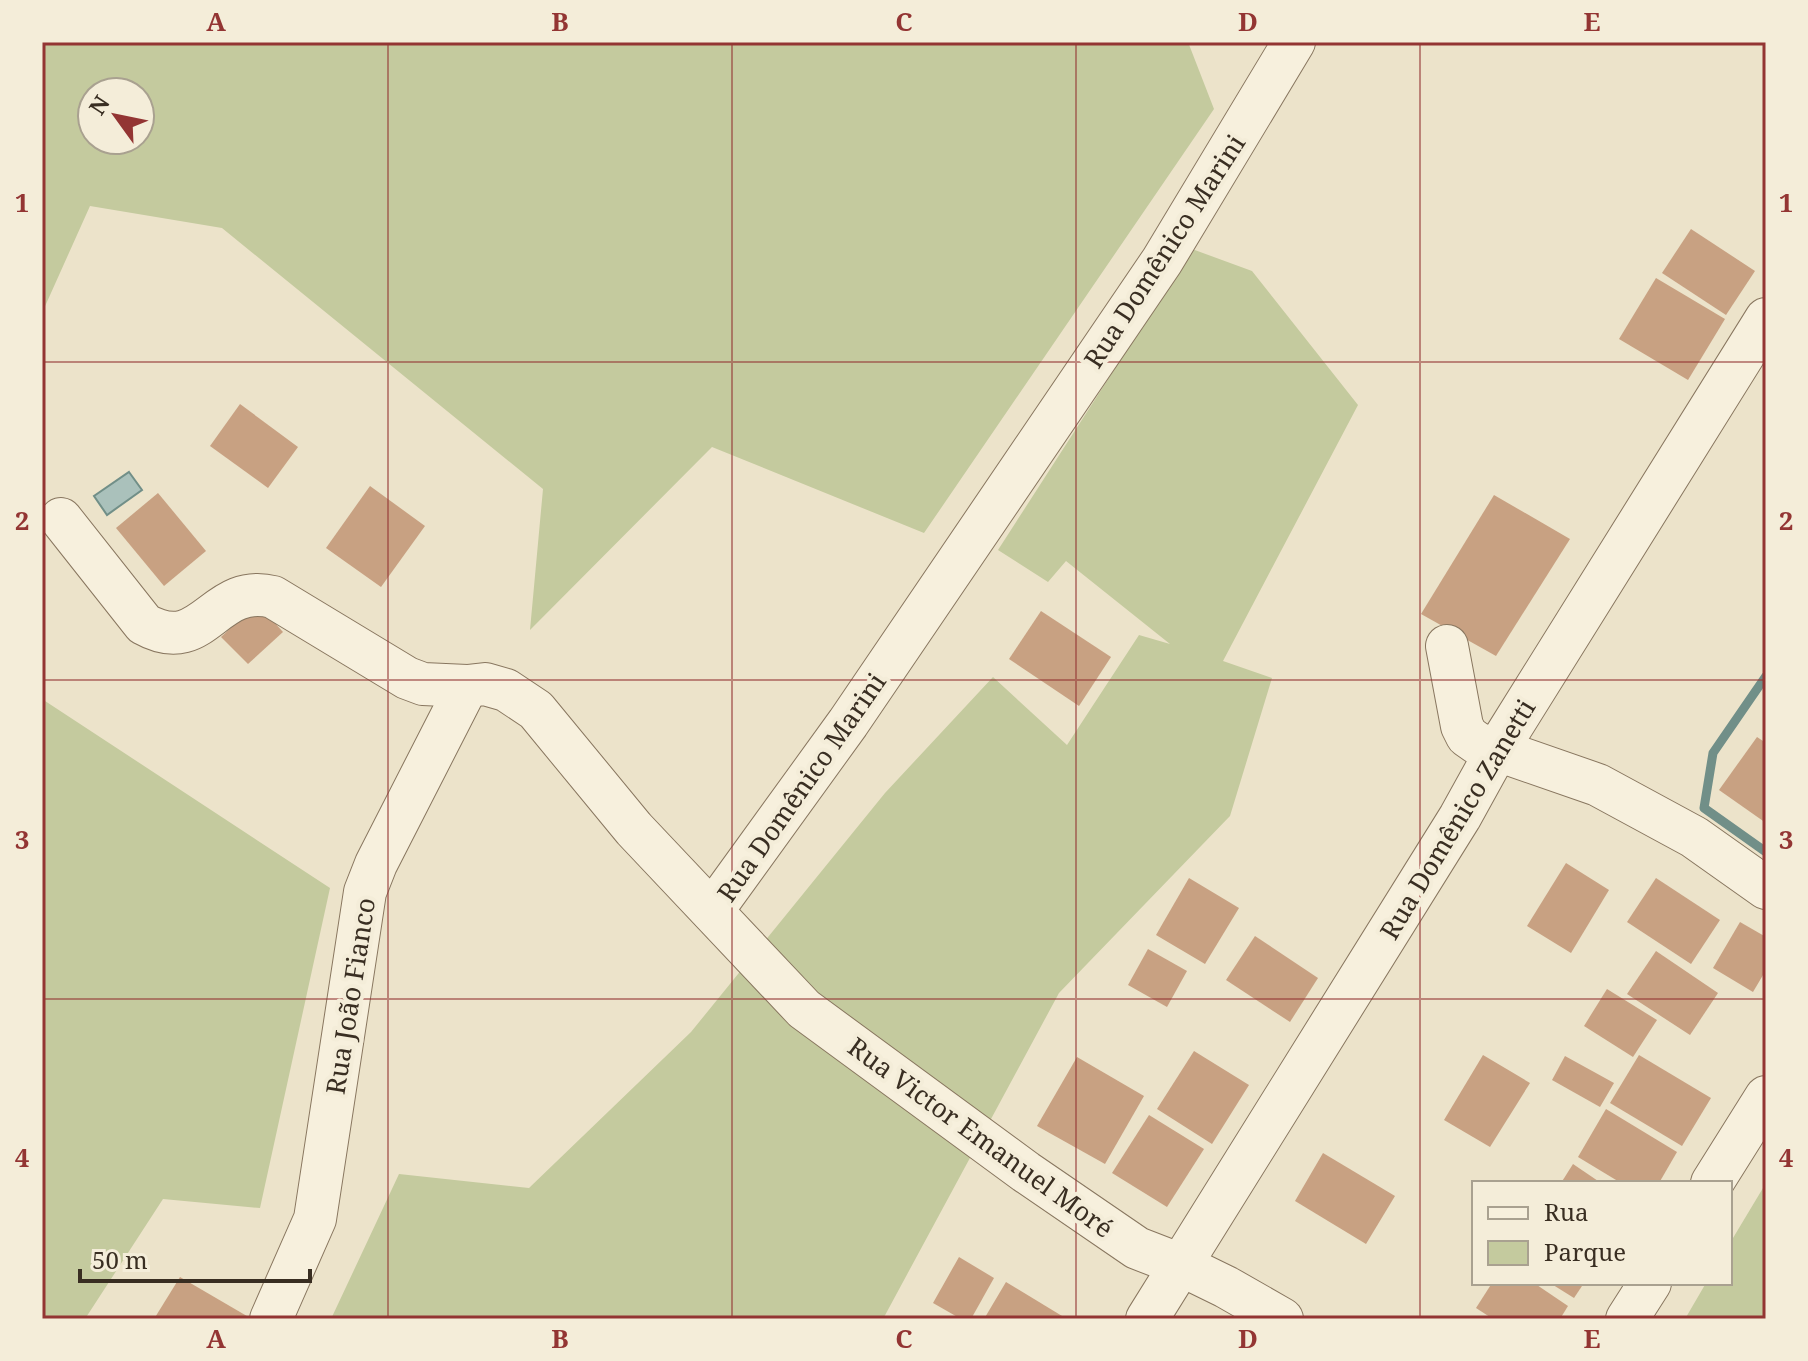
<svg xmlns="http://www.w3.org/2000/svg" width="1808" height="1361" font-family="'Noto Serif',serif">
<rect width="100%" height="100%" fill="#ece3ca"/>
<g fill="#c4ca9e" fill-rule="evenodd">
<path d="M42,42H1188L1214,109L924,533L712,447L530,630L543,489L222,228L90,206L42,313ZM92,92H140V140H92Z"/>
<path d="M1192,249L1252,271L1358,405L1223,661L1272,678L1230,816L1059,993L883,1319H331L399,1174L529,1188L691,1032L885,793L993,677L1067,745L1139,635L1170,644L1066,561L1048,582L998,550Z"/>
<path d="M42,699L330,888L260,1208L163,1199L85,1319H42Z"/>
<path d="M1766,1183V1319H1685L1706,1283H1730V1243Z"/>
</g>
<path fill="#aac1bb" stroke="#718f88" stroke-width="2" d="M129,472L142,490L107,515L94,496Z"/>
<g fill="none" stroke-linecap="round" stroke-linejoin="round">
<path stroke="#718f88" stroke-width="9" d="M1766,676L1713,753L1704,808L1766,852"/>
</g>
<g fill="#c8a182">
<path d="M1691,229L1755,271L1726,315L1662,273Z"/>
<path d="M1656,278L1725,319L1688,380L1619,339Z"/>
<path d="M240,404L298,447L268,488L210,446Z"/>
<path d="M370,486L425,526L381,587L326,548Z"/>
<path d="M158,493L206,551L164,586L116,528Z"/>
<path d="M1494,495L1570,539L1496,656L1421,614Z"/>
<path d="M257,603L283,632L248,664L221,637Z"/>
<path d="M1041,611L1111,657L1079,706L1009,659Z"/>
<path d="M1757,737L1766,743V823L1719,790Z"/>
<path d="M1566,863L1609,890L1571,953L1527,926Z"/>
<path d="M1189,878L1239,908L1205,964L1156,935Z"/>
<path d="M1656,878L1720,920L1691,964L1627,922Z"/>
<path d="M1740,922L1766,937V970L1753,992L1713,968Z"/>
<path d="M1255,936L1318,978L1290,1022L1226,980Z"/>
<path d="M1148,949L1187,971L1167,1007L1128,985Z"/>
<path d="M1656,951L1718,993L1690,1035L1627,994Z"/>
<path d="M1607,989L1657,1020L1633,1057L1584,1026Z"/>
<path d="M1194,1051L1249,1085L1212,1144L1157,1109Z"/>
<path d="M1483,1055L1530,1083L1490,1147L1444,1120Z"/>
<path d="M1639,1055L1711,1098L1682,1146L1610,1103Z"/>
<path d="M1565,1056L1614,1083L1600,1107L1552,1080Z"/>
<path d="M1077,1057L1144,1096L1105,1164L1037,1126Z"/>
<path d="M1606,1109L1677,1152L1659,1183H1621L1578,1157Z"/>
<path d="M1149,1115L1204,1149L1167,1207L1112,1173Z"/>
<path d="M1323,1153L1395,1196L1366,1244L1295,1201Z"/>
<path d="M1573,1164L1601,1183H1561Z"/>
<path d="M959,1257L994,1278L971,1319H961L933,1303Z"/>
<path d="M180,1277L252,1319H154Z"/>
<path d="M1006,1282L1067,1319H984Z"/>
<path d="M1492,1283H1534L1568,1306L1560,1319H1493L1476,1308Z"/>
<path d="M1550,1283H1584L1574,1298Z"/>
</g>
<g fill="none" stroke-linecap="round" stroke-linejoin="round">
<g stroke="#88765f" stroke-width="44">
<g id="minor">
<path d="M61,519L144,624C205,658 212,582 273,597L407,678L423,684L467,686L485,684L506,690L536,710L634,829L804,1009L1026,1172L1137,1248L1181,1265L1226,1287L1282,1319"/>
<path d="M1447,646L1462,726L1467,736L1477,743L1598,785L1694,837L1766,888"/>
<path d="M712,911L848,723L1162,261L1294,42"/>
<path d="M1712,1183L1766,1097"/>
<path d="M271,1319L315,1219L365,892L376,864L467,686"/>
<path d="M1147,1319L1460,817L1497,750L1766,319"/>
<path d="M1627,1319L1650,1283"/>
</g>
</g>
<use href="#minor" stroke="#f7f0dd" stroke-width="42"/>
</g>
<path fill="none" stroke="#933533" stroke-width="2" stroke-opacity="0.55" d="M388,42V1319M732,42V1319M1076,42V1319M1420,42V1319M42,362H1766M42,680H1766M42,999H1766"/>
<g text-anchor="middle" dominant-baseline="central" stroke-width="8" stroke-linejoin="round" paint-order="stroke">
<g font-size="26" fill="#392e22" stroke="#f4edd9">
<text transform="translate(1164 251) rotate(-57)">Rua Domênico Marini</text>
<text transform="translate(801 787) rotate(-55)">Rua Domênico Marini</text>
<text transform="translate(1457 819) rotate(-59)">Rua Domênico Zanetti</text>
<text transform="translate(350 996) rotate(-81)">Rua João Fianco</text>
<text transform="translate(981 1137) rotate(36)">Rua Victor Emanuel Moré</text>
</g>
</g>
<rect width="1808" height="1361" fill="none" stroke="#f4edd9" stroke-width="88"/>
<rect x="1472" y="1181" width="260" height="104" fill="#f4edd9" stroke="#a9a190" stroke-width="2"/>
<rect x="1488" y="1207" width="40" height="12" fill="#f7f0dd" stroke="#a9a190" stroke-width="2"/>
<text x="1544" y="1221" font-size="24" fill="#392e22">Rua</text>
<rect x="1488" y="1241" width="40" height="24" fill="#c4ca9e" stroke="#a9a190" stroke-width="2"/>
<text x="1544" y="1261" font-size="24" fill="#392e22">Parque</text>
<g transform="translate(116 116) rotate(303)"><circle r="38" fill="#f4edd9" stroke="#a9a190" stroke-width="2"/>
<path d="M0-6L14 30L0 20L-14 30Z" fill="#933533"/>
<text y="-12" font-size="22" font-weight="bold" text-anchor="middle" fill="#392e22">N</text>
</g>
<path d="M80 1269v12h230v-12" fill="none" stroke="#392e22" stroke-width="4"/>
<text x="92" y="1269" font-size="24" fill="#392e22" stroke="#f4edd9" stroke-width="6" paint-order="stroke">50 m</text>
<rect x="44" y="44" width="1720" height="1273" fill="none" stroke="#933533" stroke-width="3"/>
<g font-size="26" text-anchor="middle" font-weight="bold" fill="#933533">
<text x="216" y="31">A</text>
<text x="560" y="31">B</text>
<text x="904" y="31">C</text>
<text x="1248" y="31">D</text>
<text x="1592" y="31">E</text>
<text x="22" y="212">1</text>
<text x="1786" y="212">1</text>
<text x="22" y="530">2</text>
<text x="1786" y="530">2</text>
<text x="22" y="849">3</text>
<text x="1786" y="849">3</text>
<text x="22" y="1167">4</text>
<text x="1786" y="1167">4</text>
<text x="216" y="1348">A</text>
<text x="560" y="1348">B</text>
<text x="904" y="1348">C</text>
<text x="1248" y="1348">D</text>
<text x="1592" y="1348">E</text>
</g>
</svg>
